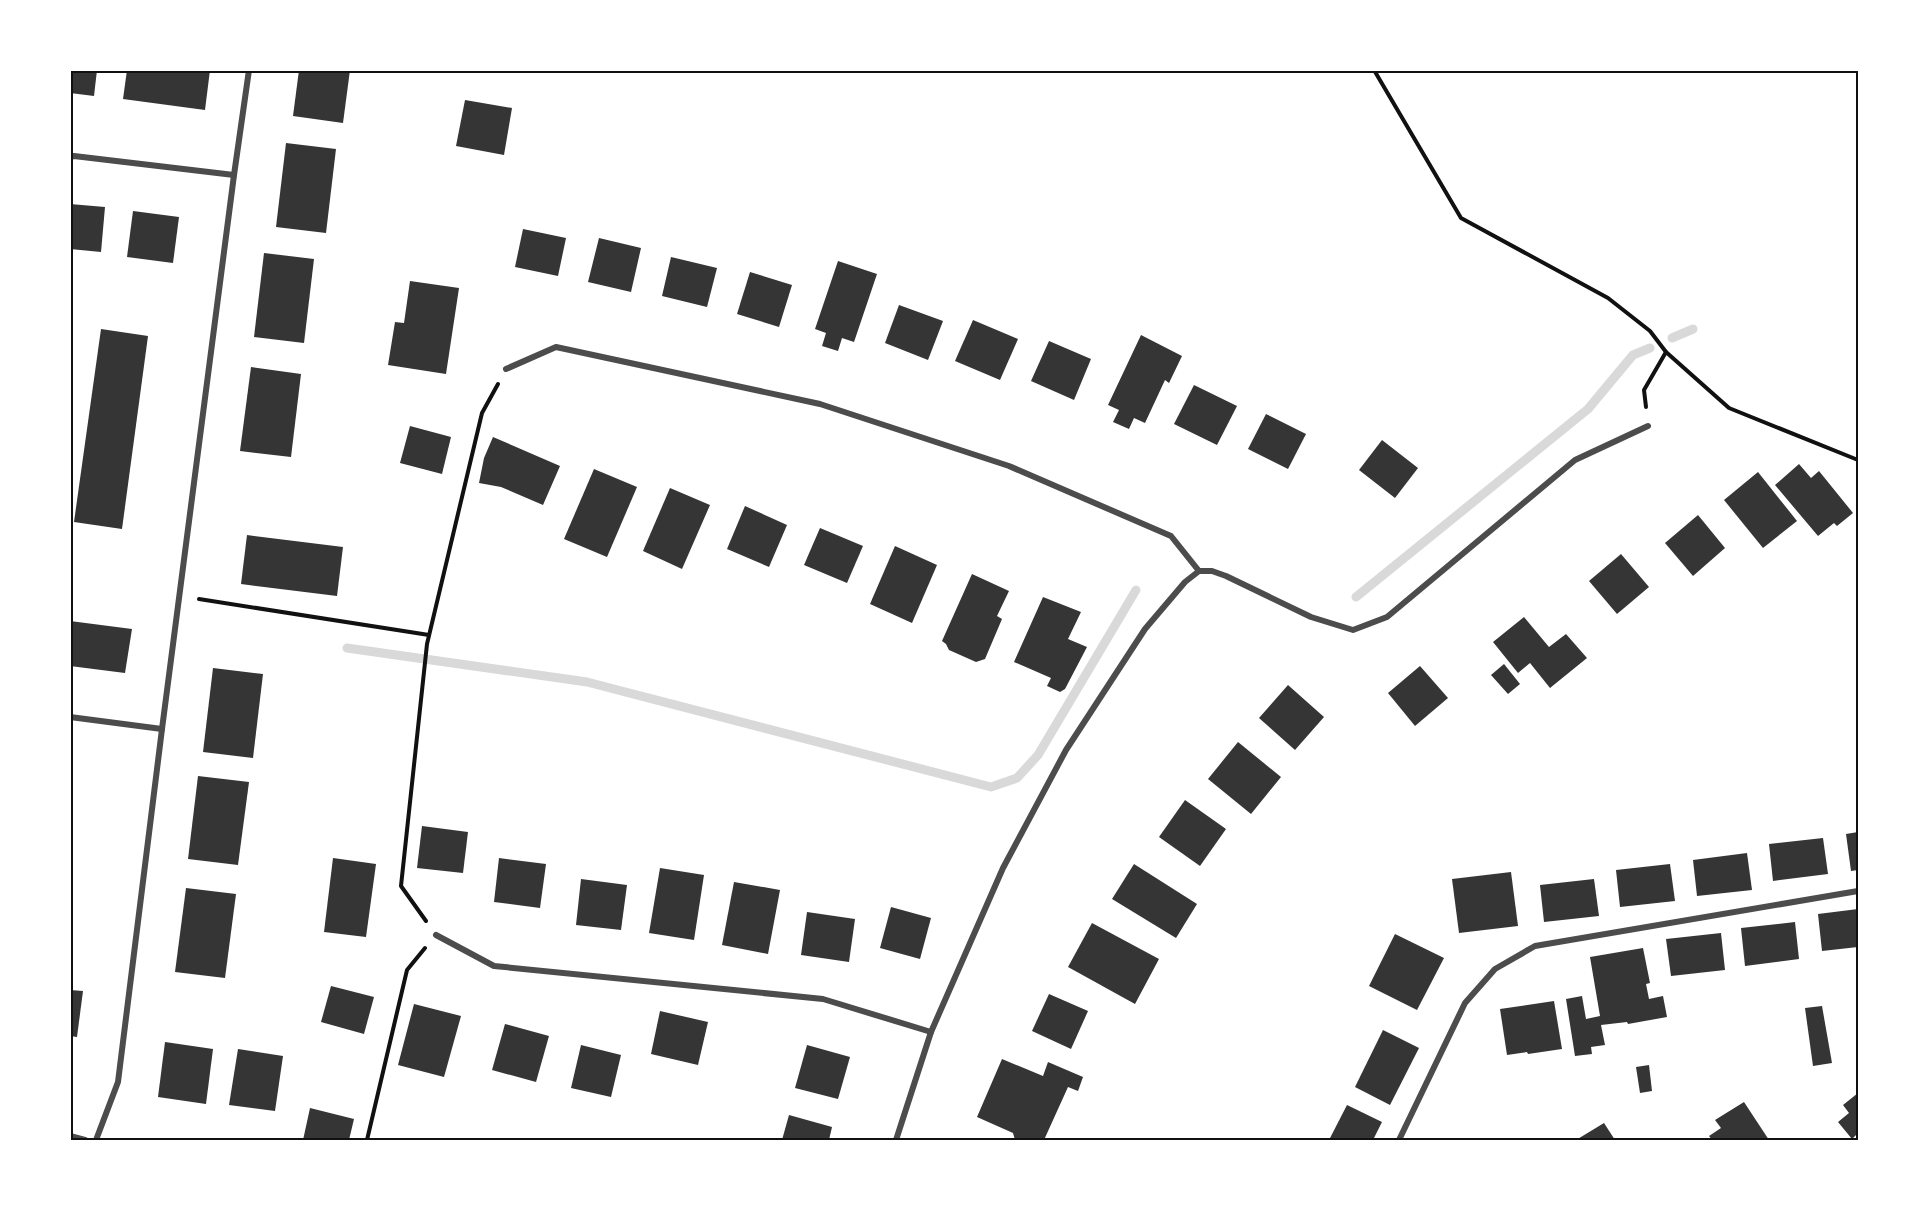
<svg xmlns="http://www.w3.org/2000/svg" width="1929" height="1211" font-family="'Noto Sans',sans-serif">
<rect width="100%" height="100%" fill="#fff"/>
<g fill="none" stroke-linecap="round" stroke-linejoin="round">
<g stroke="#d9d9d9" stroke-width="9">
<path d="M1672,338L1693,329"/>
<path d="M1356,597L1588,409L1633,355L1650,348"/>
<path d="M347,648L587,682L991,787L1017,778L1038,755L1136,590"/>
</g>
</g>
<g fill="#353535">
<path d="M70,70H97L94,96L70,93Z"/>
<path d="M127,70H210L205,110L123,99Z"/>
<path d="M299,70H350L343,123L293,116Z"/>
<path d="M465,100L512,108L504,155L456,146Z"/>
<path d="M286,143L336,149L326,233L276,227Z"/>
<path d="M70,204L105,207L101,252L70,249Z"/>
<path d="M133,211L179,217L173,263L127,257Z"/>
<path d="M523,229L566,238L558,276L515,267Z"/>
<path d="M599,238L641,248L631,292L588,282Z"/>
<path d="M264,253L314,259L304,343L254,337Z"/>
<path d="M671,257L717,268L707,307L662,296Z"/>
<path d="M838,261L877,274L854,342L842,338L838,351L822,346L826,333L815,329Z"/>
<path d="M750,272L792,285L779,327L737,314Z"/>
<path d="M410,281L459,288L446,374L388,365L395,322L404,323Z"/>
<path d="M899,305L943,321L928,360L885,343Z"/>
<path d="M973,320L1018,339L1000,380L955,361Z"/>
<path d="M101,329L148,336L122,529L74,522Z"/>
<path d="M1141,335L1182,356L1169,383L1165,380L1145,423L1134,418L1129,429L1113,422L1119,410L1108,405Z"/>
<path d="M1049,341L1091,359L1074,400L1031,381Z"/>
<path d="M251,367L301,374L291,457L240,451Z"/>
<path d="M1194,385L1237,406L1217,445L1174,424Z"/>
<path d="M1266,414L1306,434L1288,469L1248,449Z"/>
<path d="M410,426L451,437L442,474L400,463Z"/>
<path d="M493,437L560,466L543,505L501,487L479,483L484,458Z"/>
<path d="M1382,440L1418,468L1395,498L1359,470Z"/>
<path d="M1799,464L1811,478L1819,471L1853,513L1837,526L1834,523L1818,536L1775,485Z"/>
<path d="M594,469L637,487L607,557L564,539Z"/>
<path d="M1758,472L1797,521L1763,548L1724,500Z"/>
<path d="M670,488L710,505L682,569L643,551Z"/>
<path d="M745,506L787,525L769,567L727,549Z"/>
<path d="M1698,515L1725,548L1693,576L1665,543Z"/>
<path d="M820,528L863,546L847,583L804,565Z"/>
<path d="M247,535L343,547L337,596L241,584Z"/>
<path d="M895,546L937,565L912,623L870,604Z"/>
<path d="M1621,554L1649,587L1617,614L1589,581Z"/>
<path d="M972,574L1009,591L997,616L1002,619L985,659L976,662L949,650L946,644L942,641Z"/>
<path d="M1043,597L1081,612L1068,639L1087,647L1065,689L1060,692L1047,686L1051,678L1014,662Z"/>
<path d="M1524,617L1549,647L1566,634L1587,658L1550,688L1530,663L1518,673L1493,642Z"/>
<path d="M70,621L132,629L125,673L70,666Z"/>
<path d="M1504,664L1520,684L1508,694L1491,675Z"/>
<path d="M1420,666L1448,698L1415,726L1388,693Z"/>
<path d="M213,668L263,674L253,758L203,752Z"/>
<path d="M1288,685L1324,717L1295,750L1259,718Z"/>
<path d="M1238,742L1281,777L1251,814L1208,779Z"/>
<path d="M198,776L249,782L238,865L188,859Z"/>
<path d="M1185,800L1226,829L1200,866L1159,837Z"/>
<path d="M422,826L468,832L463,873L417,868Z"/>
<path d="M1858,832V870L1851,871L1846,834Z"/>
<path d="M1823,838L1828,874L1773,881L1769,844Z"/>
<path d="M1747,853L1752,890L1697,896L1693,860Z"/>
<path d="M333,858L376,864L366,937L324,932Z"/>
<path d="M499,858L546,864L540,908L494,902Z"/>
<path d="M1134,864L1197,904L1176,938L1112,899Z"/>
<path d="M1670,864L1675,901L1620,907L1616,870Z"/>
<path d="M660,868L704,875L694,940L649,933Z"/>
<path d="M1511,872L1518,926L1459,933L1452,879Z"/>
<path d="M581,879L627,885L621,930L576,925Z"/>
<path d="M1594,879L1599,916L1544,922L1540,885Z"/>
<path d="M734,882L780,890L768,954L722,945Z"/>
<path d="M186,888L236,894L225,978L175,972Z"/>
<path d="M891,907L931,918L920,959L880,948Z"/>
<path d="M1858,909V947L1822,951L1818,914Z"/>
<path d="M807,912L855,919L849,962L801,955Z"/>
<path d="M1795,922L1799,959L1745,966L1741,928Z"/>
<path d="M1092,923L1159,959L1135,1004L1068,967Z"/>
<path d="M1721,933L1725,970L1671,976L1666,939Z"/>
<path d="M1395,934L1444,958L1417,1010L1369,986Z"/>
<path d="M1643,948L1650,983L1646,984L1649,999L1663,996L1667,1017L1628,1024L1627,1022L1601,1025L1605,1045L1591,1047L1592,1054L1575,1056L1566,999L1582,996L1586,1019L1600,1016L1590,957Z"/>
<path d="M331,986L374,997L364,1034L321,1022Z"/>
<path d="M70,990L83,991L77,1037L70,1036Z"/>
<path d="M1049,994L1088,1011L1071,1049L1032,1031Z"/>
<path d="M1554,1001L1562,1049L1528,1054L1527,1052L1507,1055L1500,1009Z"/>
<path d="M414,1004L461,1016L444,1077L398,1065Z"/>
<path d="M1822,1006L1832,1063L1813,1066L1805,1008Z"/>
<path d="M660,1011L708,1022L698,1065L651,1054Z"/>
<path d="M505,1024L549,1036L536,1082L492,1070Z"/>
<path d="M1383,1030L1419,1048L1390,1105L1355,1087Z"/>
<path d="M165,1042L213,1049L206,1104L158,1097Z"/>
<path d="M581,1045L621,1055L611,1097L571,1088Z"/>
<path d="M807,1045L850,1057L838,1099L795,1088Z"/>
<path d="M238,1049L283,1056L275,1111L229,1105Z"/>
<path d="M1002,1059L1043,1076L1048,1062L1083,1077L1078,1091L1068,1087L1044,1140H1015L1013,1133L977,1117Z"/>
<path d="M1649,1065L1652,1091L1640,1093L1636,1067Z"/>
<path d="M1858,1093V1133L1852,1139L1838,1122L1849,1113L1843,1105Z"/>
<path d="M1744,1102L1769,1140H1712L1709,1136L1721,1128L1715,1120Z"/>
<path d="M1347,1105L1382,1122L1373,1140H1329Z"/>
<path d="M310,1108L354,1119L349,1140H303Z"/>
<path d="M789,1115L832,1127L829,1140H782Z"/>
<path d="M1604,1123L1615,1140H1576Z"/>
</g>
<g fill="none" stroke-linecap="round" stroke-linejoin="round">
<g stroke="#111" stroke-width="4">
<path d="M1374,70L1461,218L1608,298L1650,331L1666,352L1729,408L1858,460"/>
<path d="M1646,407L1644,390L1666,352"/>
<path d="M199,599L429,635"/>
<path d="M426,921L401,886L427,644L482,413L498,384"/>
<path d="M367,1140L407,970L425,948"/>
</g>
<g stroke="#4c4c4c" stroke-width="6">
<path d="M70,157L74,156L234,175"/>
<path d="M506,369L556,347L820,404L1009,466L1171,536L1199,571"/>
<path d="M70,717L162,729"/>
<path d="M436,935L494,966L823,999L931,1032"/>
<path d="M70,1136L85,1140"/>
<path d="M96,1140L118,1082L162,729L234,175L249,70"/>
<path d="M896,1140L931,1032L1003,868L1066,750L1145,629L1185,582L1199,571H1212L1226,576L1311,617L1353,630L1387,617L1575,460L1648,426"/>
<path d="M1399,1140L1465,1003L1495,969L1535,946L1858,891"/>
</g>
</g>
<rect width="1929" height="1211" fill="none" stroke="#ffffff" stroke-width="144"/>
<rect x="72" y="72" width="1785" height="1067" fill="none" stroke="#111" stroke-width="2"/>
</svg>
